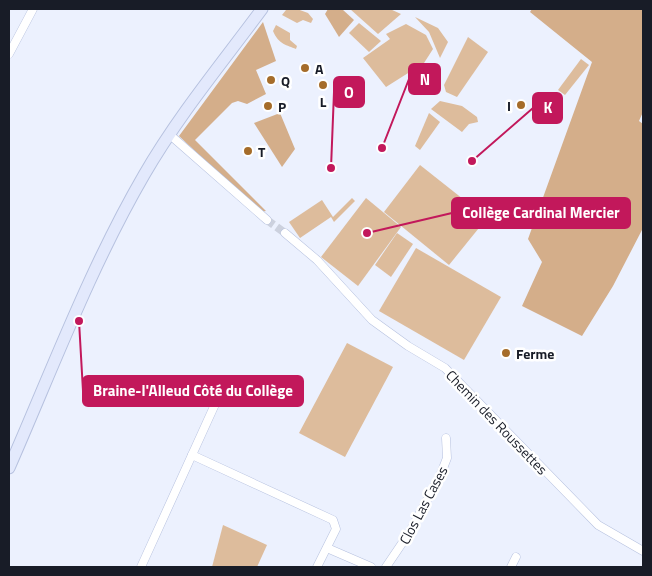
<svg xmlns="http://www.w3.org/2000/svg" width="652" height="576" font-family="'Titillium Web',sans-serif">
<rect width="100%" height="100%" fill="#ecf1fe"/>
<g fill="#ddbc9c">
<path d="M297,9L308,13L313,19L311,23L303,20L297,23L282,15L286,10Z"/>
<path d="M350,9H390L401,14L378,34Z"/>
<path d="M415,17L438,28L448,42L440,58L429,32Z"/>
<path d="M359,23L381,41L369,52L349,33Z"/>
<path d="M406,24L426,35L433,49L424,63L386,87L363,58L390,39L386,34Z"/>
<path d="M276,25L290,33V40L297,46L296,49C287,45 279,45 273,31Z"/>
<path d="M468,37L488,52L457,97L446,92L444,85Z"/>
<path d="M581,59L589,65L565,95L558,90Z"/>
<path d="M440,101L462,106L477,117L478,122L469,124L462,132L431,109Z"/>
<path d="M429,113L440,122L420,150L415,146Z"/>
<path d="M420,165L487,218L449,265L384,212Z"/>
<path d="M352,198L355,201L334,222L331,217L300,238L289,222L322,200L333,217Z"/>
<path d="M366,198L401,227L358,286L321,257Z"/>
<path d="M397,233L413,244L391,277L375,265Z"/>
<path d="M416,248L501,297L464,360L379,311Z"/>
<path d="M347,343L393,367L345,457L299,433Z"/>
<path d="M223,525L267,545L257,567H212Z"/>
</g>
<g fill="#d4ae8a">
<path d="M328,9H342L354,20L339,37L325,14Z"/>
<path d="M532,9H643V112L639,121L643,124V228L613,286L582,336L522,306L542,262L528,239L592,62L530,12Z"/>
<path d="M263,22L276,61L256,70L266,94L247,104L238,101L232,103L195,140L266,211L260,212L179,136Z"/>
<path d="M280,113L295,149L282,167L254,123Z"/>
</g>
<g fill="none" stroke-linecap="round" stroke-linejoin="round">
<path stroke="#ccd1de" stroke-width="8" stroke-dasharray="8 4" stroke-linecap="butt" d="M267,220L285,233"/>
<g stroke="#b6c1df" stroke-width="9">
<g id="minor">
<path d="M9,54L33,9"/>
<path d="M169,134L267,220"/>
<path d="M285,233L317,260L372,320L408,346L445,368L598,525L643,551"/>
<path d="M192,455L333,520L336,529L317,567"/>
<path d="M327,548L371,567"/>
<path d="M141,567L222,389L229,380L239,382"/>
<path d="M386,567L409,533L440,476L447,458L446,438"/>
<path d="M511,567L516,557"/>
</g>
</g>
<g stroke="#b6c1df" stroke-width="13">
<path id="secondary" d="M9,468C52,370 90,268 144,175C178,116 222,63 262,9"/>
</g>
<use href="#minor" stroke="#fff" stroke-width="8"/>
<use href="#secondary" stroke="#e3e9fc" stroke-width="11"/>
</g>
<g fill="#a56c2a" stroke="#fff" stroke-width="2">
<circle cx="305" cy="68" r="5"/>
<circle cx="271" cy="80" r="5"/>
<circle cx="323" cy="85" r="5"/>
<circle cx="521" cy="105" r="5"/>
<circle cx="268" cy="106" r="5"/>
<circle cx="248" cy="151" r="5"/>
<circle cx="506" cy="353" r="5"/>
</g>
<g text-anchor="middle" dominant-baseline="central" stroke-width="5" stroke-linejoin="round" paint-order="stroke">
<g font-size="14" font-weight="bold" fill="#181c27" stroke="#fff" text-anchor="start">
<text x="315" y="68">A</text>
<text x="281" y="80">Q</text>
<text x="323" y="101" text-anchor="middle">L</text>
<text x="511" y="105" text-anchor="end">I</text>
<text x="278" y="106">P</text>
<text x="258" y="151">T</text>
<text x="516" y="353">Ferme</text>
</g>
<g font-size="14" fill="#181c27" stroke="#fff">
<text transform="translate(497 422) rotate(46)">Chemin des Roussettes</text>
<text transform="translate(423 505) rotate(-62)">Clos Las Cases</text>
</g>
</g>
<path fill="none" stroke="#c2185b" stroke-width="2" d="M382 148L409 79M331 168L334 92M472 161L533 108M367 233L452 213M79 321L83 391"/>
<g fill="#c2185b" stroke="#fff" stroke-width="2">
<circle cx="382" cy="148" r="5"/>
<circle cx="331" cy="168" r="5"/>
<circle cx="472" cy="161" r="5"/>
<circle cx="367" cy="233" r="5"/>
<circle cx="79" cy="321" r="5"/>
</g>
<g fill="#c2185b" stroke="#c2185b" stroke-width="2">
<rect x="409" y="64" width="31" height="30" rx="5"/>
<rect x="334" y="77" width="30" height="30" rx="5"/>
<rect x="533" y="93" width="29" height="30" rx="5"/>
<rect x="452" y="198" width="178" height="30" rx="5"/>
<rect x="83" y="376" width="220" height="30" rx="5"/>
</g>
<g font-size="15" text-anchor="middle" font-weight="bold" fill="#fff">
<text x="425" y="85">N</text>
<text x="349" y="98">O</text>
<text x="548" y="113">K</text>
<text x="541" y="218">Collège Cardinal Mercier</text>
<text x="193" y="396">Braine-l'Alleud Côté du Collège</text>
</g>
<rect width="652" height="576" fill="none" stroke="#181c27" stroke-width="20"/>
</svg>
